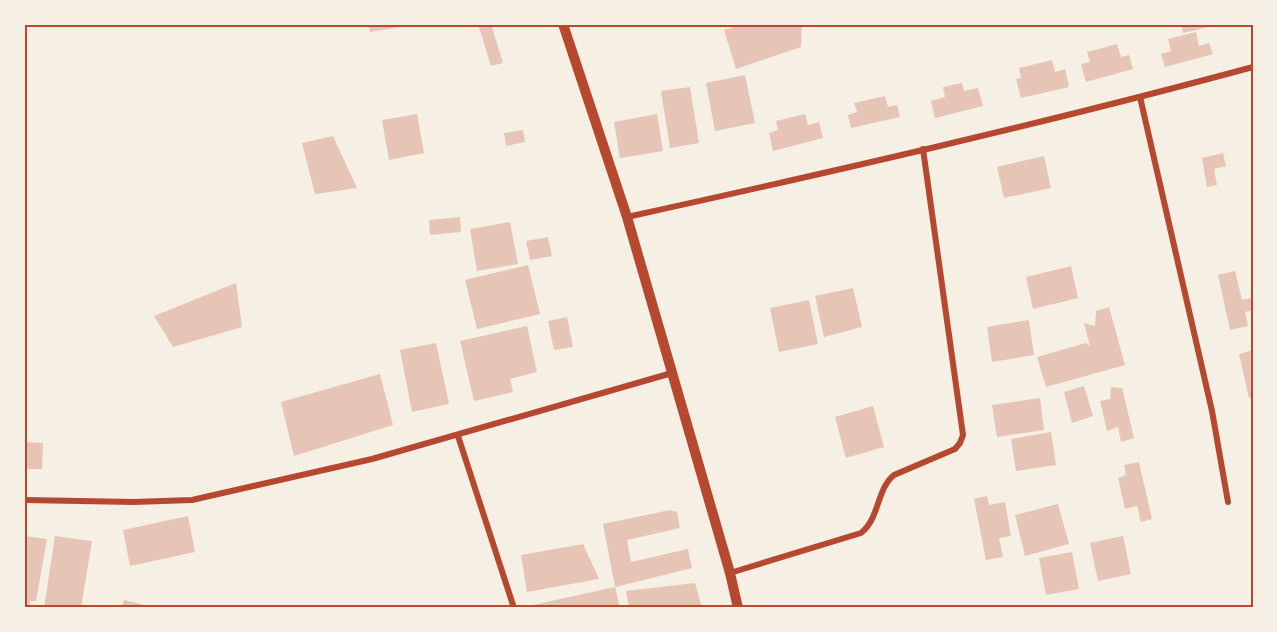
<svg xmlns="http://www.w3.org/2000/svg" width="1277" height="632" font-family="'Source Sans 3',sans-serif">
<rect width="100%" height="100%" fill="#f6efe4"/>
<g fill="#e6c5b7">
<path d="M368,24H410V25L370,32Z"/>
<path d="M478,24H491L503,63L491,66Z"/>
<path d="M744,24H802L801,47L736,69L724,30Z"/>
<path d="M1181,24H1218V25L1183,33Z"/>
<path d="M1196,32L1199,46L1209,43L1213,54L1165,67L1161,54L1171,51L1168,39Z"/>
<path d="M1117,44L1121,57L1129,55L1133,69L1086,82L1081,64L1090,62L1087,52Z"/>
<path d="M1052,60L1055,72L1065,69L1069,87L1021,98L1016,79L1021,78L1019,68Z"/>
<path d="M745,75L755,123L715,131L706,83Z"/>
<path d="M962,83L964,91L978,88L983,106L935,118L931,101L945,97L943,87Z"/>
<path d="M690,87L699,143L670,148L661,91Z"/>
<path d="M885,96L888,107L897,105L900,117L851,128L848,115L857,112L854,103Z"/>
<path d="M417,114L424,153L389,160L382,120Z"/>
<path d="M657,114L663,151L620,158L614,122Z"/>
<path d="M805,114L808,125L819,122L823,138L773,151L769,133L778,130L776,121Z"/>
<path d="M523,130L525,142L506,146L504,133Z"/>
<path d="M333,136L357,188L315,194L302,143Z"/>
<path d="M1223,153L1226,166L1214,169L1217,185L1207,187L1202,158Z"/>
<path d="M1044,156L1051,188L1004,198L997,167Z"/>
<path d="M460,217L461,232L430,235L429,220Z"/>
<path d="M510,222L518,264L477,271L470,229Z"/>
<path d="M548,237L552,256L530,260L526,241Z"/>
<path d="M528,265L540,314L477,329L465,280Z"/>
<path d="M1071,266L1078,298L1033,309L1026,277Z"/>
<path d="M1235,271L1242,300L1251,298L1253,310L1245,312L1248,326L1230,330L1218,275Z"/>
<path d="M236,283L242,327L173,347L154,316Z"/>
<path d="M853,288L862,327L824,337L815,296Z"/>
<path d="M809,300L818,344L779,352L770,308Z"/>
<path d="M1109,307L1125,365L1046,387L1037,357L1086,343L1090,346L1084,323L1095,326L1096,311Z"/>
<path d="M567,317L573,347L554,350L548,321Z"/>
<path d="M1029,320L1034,355L992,362L987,327Z"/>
<path d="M527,326L537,372L510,379L513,392L474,401L460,341Z"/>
<path d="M436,343L449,404L412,412L400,350Z"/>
<path d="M1253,350V397L1249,398L1239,354Z"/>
<path d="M380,374L393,425L294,456L281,402Z"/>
<path d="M1084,386L1093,416L1072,423L1064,392Z"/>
<path d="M1111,387L1122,388L1134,438L1121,442L1118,427L1107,431L1100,401L1110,399Z"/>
<path d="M1040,398L1044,430L997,437L992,405Z"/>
<path d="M873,406L884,447L846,458L835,417Z"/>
<path d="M1051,432L1056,465L1016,471L1011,439Z"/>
<path d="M24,442L43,443L42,469H24Z"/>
<path d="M1139,462L1152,519L1141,522L1137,506L1125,509L1118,478L1126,475L1124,465Z"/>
<path d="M987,496L989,505L1005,502L1011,536L999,538L1003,557L986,560L974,499Z"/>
<path d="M1058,504L1069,544L1025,556L1015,515Z"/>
<path d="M670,510L677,512L680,528L627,540L631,562L688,549L692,568L615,587L603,524Z"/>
<path d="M188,516L195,552L130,566L123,530Z"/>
<path d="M24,536L47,539L36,601H30L29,608H24Z"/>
<path d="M55,536L92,541L81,608H44Z"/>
<path d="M1123,536L1131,574L1098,581L1090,543Z"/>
<path d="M583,544L599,579L527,592L521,555Z"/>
<path d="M1072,552L1079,589L1046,595L1039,558Z"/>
<path d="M695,583L702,608H629L626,591Z"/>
<path d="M615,587L620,608H534L533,605Z"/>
<path d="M124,600L153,607L152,608H121Z"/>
</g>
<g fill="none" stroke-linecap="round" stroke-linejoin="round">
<g stroke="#b5482f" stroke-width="6">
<path d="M1140,97L1212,411L1228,502"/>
<path d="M627,217C836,171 1046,123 1253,67"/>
<path d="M458,436L514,608"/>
<path d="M24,500L134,502L192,500L372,459L672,373"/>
<path d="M730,573L861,533C880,518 876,490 894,475L955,449L960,443L963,435L923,149"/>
</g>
<path stroke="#b5482f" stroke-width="10" d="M563,24L627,217L730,573L738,608"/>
</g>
<rect width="1277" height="632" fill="none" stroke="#f6efe4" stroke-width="51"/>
<rect x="26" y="26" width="1226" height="580" fill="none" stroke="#b5482f" stroke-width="2"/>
</svg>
